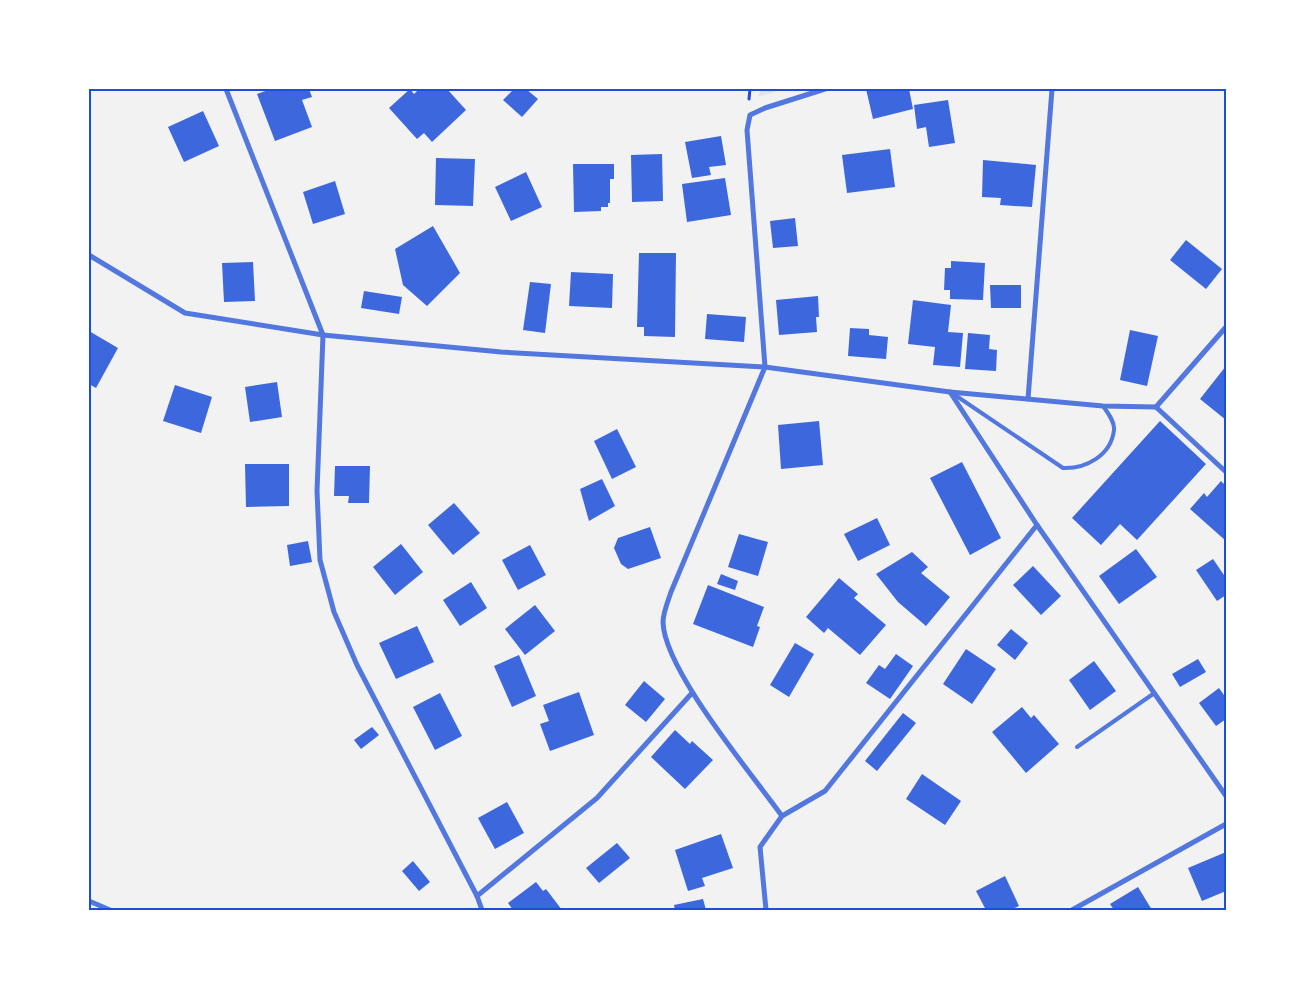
<svg xmlns="http://www.w3.org/2000/svg" width="1315" height="999" font-family="Bitter,serif">
<rect width="100%" height="100%" fill="#f2f2f2"/>
<path fill="#dbe4f7" d="M761,89H783L758,97Z"/>
<g fill="#3d67dc">
<path d="M271,89H309L312,97L302,100L312,127L275,141L257,94Z"/>
<path d="M410,89L414,94L419,89H447L466,110L432,142L424,133L417,139L389,108Z"/>
<path d="M514,89H526L538,99L522,117L503,100Z"/>
<path d="M866,89H909L913,109L873,119Z"/>
<path d="M948,100L955,143L929,147L926,127L917,129L914,105Z"/>
<path d="M203,111L219,146L184,162L168,127Z"/>
<path d="M721,136L726,165L709,167L711,175L692,178L685,142Z"/>
<path d="M890,149L895,187L847,193L842,155Z"/>
<path d="M662,154L663,201L632,202L631,155Z"/>
<path d="M436,158L475,159L473,206L435,205Z"/>
<path d="M983,160L1036,165L1032,207L1000,205L1001,198L982,197Z"/>
<path d="M573,164H614V179H610V203H608V207H601V211L574,212Z"/>
<path d="M526,172L542,207L511,221L495,187Z"/>
<path d="M725,178L731,215L687,222L682,184Z"/>
<path d="M335,181L345,214L313,224L303,192Z"/>
<path d="M795,218L798,246L773,248L770,221Z"/>
<path d="M433,226L460,273L427,306L403,285L395,249Z"/>
<path d="M1186,240L1222,269L1206,289L1170,260Z"/>
<path d="M639,253H676L675,337L644,336V327H637Z"/>
<path d="M951,261L985,263L983,300L950,299V290H944L945,268H951Z"/>
<path d="M253,262L255,301L224,302L222,263Z"/>
<path d="M571,272L613,274L612,308L569,306Z"/>
<path d="M530,282L551,284L545,333L523,330Z"/>
<path d="M990,285H1021V308H991Z"/>
<path d="M364,291L402,297L399,314L361,308Z"/>
<path d="M818,296L819,317H816L817,332L779,335L776,300Z"/>
<path d="M913,300L951,305L948,332L963,333L960,367L933,365L935,347L908,344Z"/>
<path d="M707,314L746,317L744,342L705,339Z"/>
<path d="M850,328L869,329V335L888,337L886,359L848,356Z"/>
<path d="M1130,330L1158,336L1147,386L1120,380Z"/>
<path d="M89,331L118,348L96,388L89,384Z"/>
<path d="M968,333L990,335L989,349L997,350L996,371L965,369Z"/>
<path d="M1226,366V420L1200,399Z"/>
<path d="M277,382L282,417L250,422L245,387Z"/>
<path d="M175,385L212,397L201,433L163,421Z"/>
<path d="M819,421L823,465L781,469L778,425Z"/>
<path d="M1160,421L1206,464L1137,540L1120,524L1101,545L1072,518Z"/>
<path d="M617,429L636,467L612,479L594,441Z"/>
<path d="M962,462L1001,538L970,555L930,478Z"/>
<path d="M245,464H289V506L246,507Z"/>
<path d="M335,466H370L369,503H348L349,496H334Z"/>
<path d="M602,479L615,506L589,521L580,489Z"/>
<path d="M1221,481L1226,486V541L1190,509L1204,493L1207,497Z"/>
<path d="M454,503L480,533L453,555L428,525Z"/>
<path d="M877,518L890,545L858,561L844,534Z"/>
<path d="M650,527L661,558L628,569L621,564L614,548L618,538Z"/>
<path d="M739,534L768,542L758,576L728,567Z"/>
<path d="M308,541L312,562L290,566L287,545Z"/>
<path d="M401,544L423,572L395,595L373,567Z"/>
<path d="M530,545L546,575L518,590L502,560Z"/>
<path d="M1136,549L1157,577L1119,604L1099,576Z"/>
<path d="M912,552L928,567L921,573L950,597L926,626L898,602L876,574Z"/>
<path d="M1213,559L1226,578V595L1217,601L1196,570Z"/>
<path d="M1033,566L1061,596L1041,615L1013,585Z"/>
<path d="M721,574L738,581L735,590L717,584Z"/>
<path d="M839,578L858,594L854,598L886,625L860,655L828,628L824,633L806,617Z"/>
<path d="M471,582L487,608L460,626L443,600Z"/>
<path d="M708,585L764,607L757,626L760,627L753,647L693,624Z"/>
<path d="M535,605L555,631L525,655L505,629Z"/>
<path d="M417,626L434,662L396,679L379,643Z"/>
<path d="M1011,629L1028,643L1015,660L997,645Z"/>
<path d="M795,643L814,654L789,697L770,685Z"/>
<path d="M966,649L996,669L972,704L943,684Z"/>
<path d="M896,654L913,666L890,699L866,683L879,665L885,669Z"/>
<path d="M519,655L536,696L512,707L494,666Z"/>
<path d="M1198,659L1206,672L1180,687L1172,674Z"/>
<path d="M1094,661L1116,691L1090,710L1069,680Z"/>
<path d="M644,681L665,699L646,722L625,705Z"/>
<path d="M1219,688L1226,698V719L1216,726L1199,703Z"/>
<path d="M579,692L594,735L550,751L540,724L549,721L543,705Z"/>
<path d="M440,693L462,736L435,750L413,707Z"/>
<path d="M1022,707L1031,718L1034,715L1059,744L1026,773L992,732Z"/>
<path d="M903,713L916,723L877,771L865,761Z"/>
<path d="M372,727L379,735L361,749L354,740Z"/>
<path d="M675,730L690,744L692,741L713,760L685,789L651,757Z"/>
<path d="M922,774L961,801L945,825L906,799Z"/>
<path d="M507,802L524,833L495,849L478,818Z"/>
<path d="M721,834L733,868L702,878L705,886L688,891L675,850Z"/>
<path d="M617,843L630,858L599,883L586,868Z"/>
<path d="M1226,852V891L1202,901L1188,868Z"/>
<path d="M413,861L430,882L419,891L402,871Z"/>
<path d="M1005,876L1019,906L1010,910H986L976,891Z"/>
<path d="M536,882L543,891L546,889L562,910H513L508,903Z"/>
<path d="M1138,887L1152,910H1114L1110,904Z"/>
<path d="M703,899L706,910H675L674,905Z"/>
</g>
<g fill="none" stroke-linecap="round" stroke-linejoin="round">
<path stroke="#1d4ed8" stroke-width="3" d="M749,99L750,89"/>
<g stroke="#5277de" stroke-width="4">
<path d="M952,393L1063,468C1085,469 1111,456 1114,430C1115,422 1108,413 1103,406"/>
<path d="M1077,747L1153,694"/>
</g>
<g stroke="#5277de" stroke-width="5">
<path d="M226,89L323,335L317,491L320,560L334,612L357,665L477,896L482,910"/>
<path d="M89,255L185,313L323,335L501,352L765,367L950,392L1103,406L1156,407"/>
<path d="M950,392L1037,525L1226,796"/>
<path d="M1028,399L1052,89"/>
<path d="M1156,407L1226,327"/>
<path d="M1156,407L1226,472"/>
<path d="M782,816C752,774 664,670 663,622C663,613 668,601 671,592L765,367L747,130L750,115L765,108L825,89"/>
<path d="M477,896L597,798L692,693"/>
<path d="M89,901L110,910"/>
<path d="M766,910L760,847L782,816L825,791L1037,525"/>
<path d="M1072,910L1226,824"/>
</g>
</g>
<rect width="1315" height="999" fill="none" stroke="#ffffff" stroke-width="180"/>
<rect x="90" y="90" width="1135" height="819" fill="none" stroke="#1d4ed8" stroke-width="2"/>
</svg>
